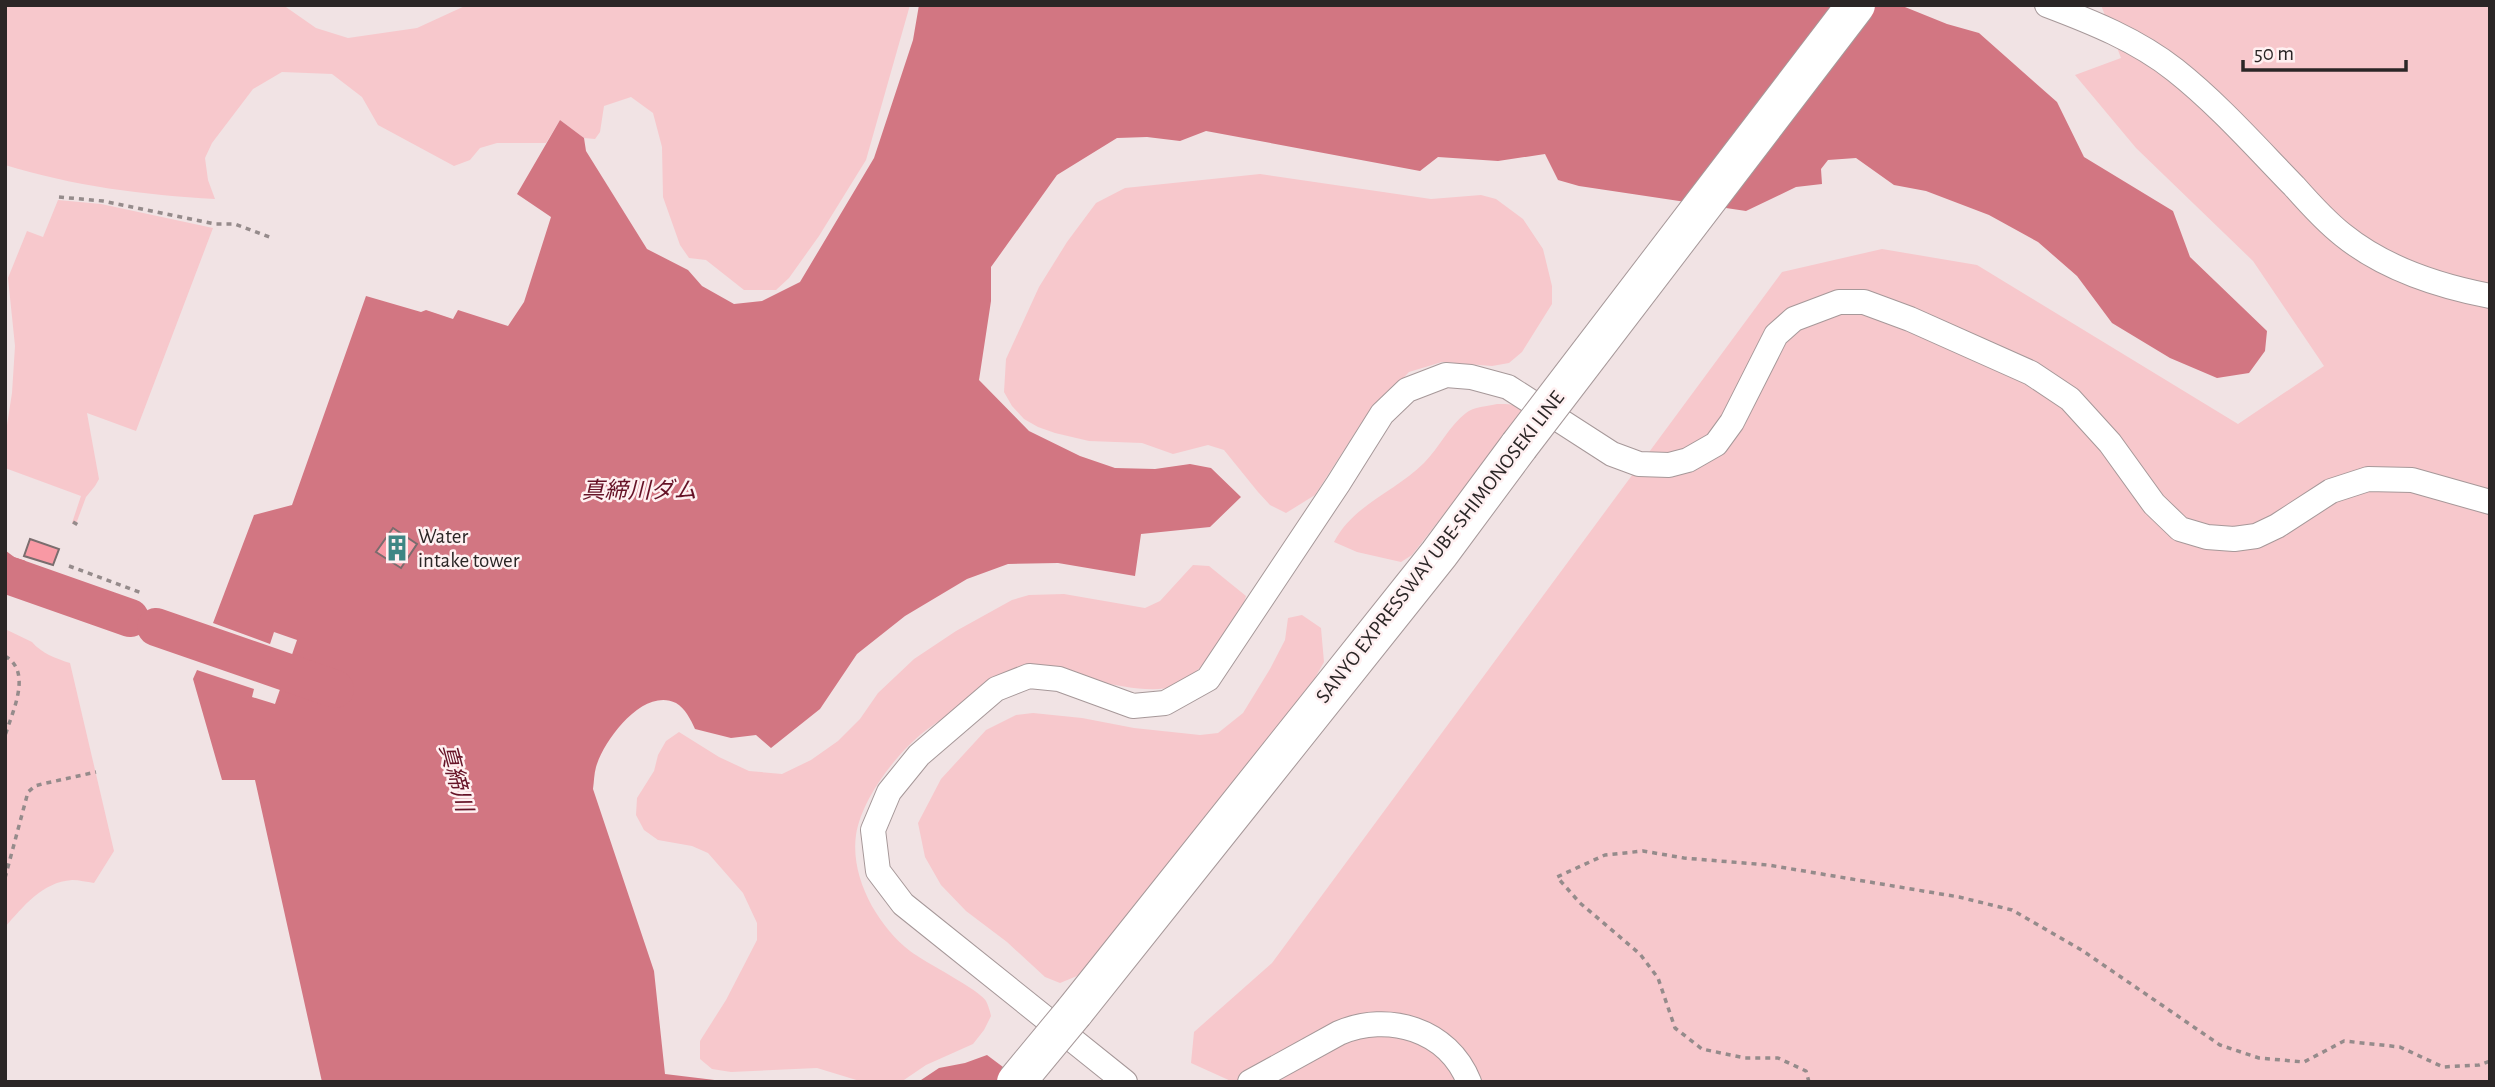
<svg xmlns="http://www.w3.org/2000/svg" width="2495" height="1087" font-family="'Alegreya Sans','Noto Sans JP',sans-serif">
<rect width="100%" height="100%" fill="#f1e3e4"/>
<g fill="#f7c8cc">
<path d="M5,5H283L316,28L348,38L417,28L467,5H910L866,160L819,236L789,278L776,290H744L706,260L689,258L680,245L663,197L662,147L653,113L631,97L604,106L600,132L595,139L584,138L560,120L546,143H497L480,148L470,160L454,166L378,125L362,97L332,74L282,72L253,89L212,143L205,158L208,180L215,199C144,195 73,186 5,165Z"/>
<path d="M2101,5H2490V1082H1233L1191,1063L1194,1032L1272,963L1782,272L1882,249L1977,265L2238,424L2324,366L2253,261L2136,148L2075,75L2121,58Z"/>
<path d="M1260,174L1431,199L1481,195L1496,199L1523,219L1543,249L1552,286V304L1522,352L1509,363L1492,366L1442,362L1409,372L1362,422L1315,495L1286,513L1270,505L1258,492L1224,450L1208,445L1173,454L1142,443L1089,441L1055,433L1038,427L1024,419L1012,406L1004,392L1006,359L1039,287L1067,242L1096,203L1125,188Z"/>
<path d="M58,200L101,204L213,228L136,431L87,413L99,479L95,486L86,497L76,524L72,523L81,496L5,468V438L12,393L15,346L8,278L27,231L43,237Z"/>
<path d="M1497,404C1507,404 1518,403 1523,413L1412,555L1401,562L1357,552L1334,542C1353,505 1396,491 1424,463C1439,448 1449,426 1466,413C1473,407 1488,406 1497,404Z"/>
<path d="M1193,565L1209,566L1246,596C1241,617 1230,629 1217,647C1206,662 1192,679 1174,686C1143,698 1074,674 1042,666C1003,686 960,704 925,731C896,754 862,798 856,835C850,878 878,926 910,951C924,962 980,990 986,1001C988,1005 990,1011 991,1016L984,1030L973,1044L926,1065L901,1082H863L817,1068L731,1072L712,1069L700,1059V1041L726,1000L757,940V923L743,893L708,853L692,846L658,840L644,830L636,815L637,798L654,771L658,755L666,741L679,732L719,757L749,771L782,774L811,760L838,741L860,719L878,693L914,659L956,631L1012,600L1029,595L1064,594L1145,608L1160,601Z"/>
<path d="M1302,615L1321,628L1324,662L1315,678L1089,964L1077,976L1060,983L1045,977L1007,942L966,911L941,885L925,857L918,823L941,779L986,730L1016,715L1033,713L1082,718L1134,728L1200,735L1218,733L1243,713L1270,669L1285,640L1288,618Z"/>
<path d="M5,629L32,642C41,653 57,659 70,663L114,851L94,883C87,882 79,880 72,880C42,882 23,907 5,927Z"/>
</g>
<g fill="#d27682">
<path d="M919,5H1900L1947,24L1979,33L2057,102L2084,157L2173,211L2190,257L2267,331L2265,351L2249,373L2217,378L2170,358L2112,323L2077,276L2038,242L1989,215L1926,191L1894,185L1856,158L1828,160L1821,169L1822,184L1796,187L1746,211L1579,186L1558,180L1545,154L1498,161L1438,157L1420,171L1206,131L1180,141L1147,137L1117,138L1057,175L991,267V301L979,380L1029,431L1080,456L1115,468L1155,469L1190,464L1211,468L1241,497L1210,527L1141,534L1135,576L1058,563L1008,564L967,579L905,616L857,654L820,709L771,748L756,735L731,738L695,729C691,720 685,708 676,703C643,687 604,740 596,767C594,774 594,782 593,789L654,971L665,1074L731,1082H322L255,780H222L193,679L197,670L254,689L252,697L275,704L297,640L274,632L270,644L213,623L254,515L292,505L366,296L421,312L426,310L453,319L458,310L508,326L524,302L551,217L517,194L560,120L584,138L586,151L647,249L688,270L702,286L734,304L762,301L800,282L874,158L913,40Z"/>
<path d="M987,1055L1023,1082H918L939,1068L965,1063Z"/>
</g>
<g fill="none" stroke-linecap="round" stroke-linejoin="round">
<path stroke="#d27682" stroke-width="6" d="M5,554L13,560L23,563L18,578"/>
<g stroke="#d27682" stroke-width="38">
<path d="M5,574L130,618"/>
<path d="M156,627L335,689"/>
</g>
</g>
<g fill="#f899a4" stroke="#7a6d6e" stroke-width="2">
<path d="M393,528L417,544L401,568L376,552Z"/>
<path d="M30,539L59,549L53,565L24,556Z"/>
</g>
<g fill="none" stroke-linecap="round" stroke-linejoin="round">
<g stroke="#a69899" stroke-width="26">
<g id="street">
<path d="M2047,5C2092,22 2137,40 2175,70C2218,104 2256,147 2294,186C2309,203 2325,221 2343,235C2385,269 2438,286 2490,296"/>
<path d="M1125,1082L903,904L878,871L873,830L889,792L919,755L996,689L1029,676L1059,679L1133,706L1165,703L1208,679L1338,484L1382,414L1407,390L1446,375L1471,377L1508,387L1612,454L1639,464L1669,465L1688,460L1716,444L1732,422L1776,335L1794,319L1839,302H1864L1910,319L2031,373L2070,399L2110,443L2154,504L2180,529L2207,537L2234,539L2256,536L2277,526L2331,491L2368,479L2412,480L2490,502"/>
<path d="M1250,1082L1339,1033C1388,1012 1448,1029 1469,1082"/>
</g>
</g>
<g stroke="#a69899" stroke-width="40">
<path id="highway" d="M1074,1012L1439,554L1519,446"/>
</g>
<g stroke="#958b8b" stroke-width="3.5" stroke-dasharray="5 5" stroke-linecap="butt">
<path d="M59,197L103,201L215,224H235L272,238"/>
<path d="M73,522L78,525"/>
<path d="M69,566L142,593"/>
<path d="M5,656C33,672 12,712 5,736"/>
<path d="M5,878L28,792L35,786L42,784L96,772"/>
<path d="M1809,1082L1806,1071L1778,1058H1745L1702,1049L1675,1028L1658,978L1640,954L1580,903L1557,877L1605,855L1643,851L1684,858L1768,865L1959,897L2012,910L2083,951L2220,1045L2259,1058L2304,1062L2344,1041L2400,1047L2443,1067L2479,1065L2490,1061"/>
</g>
<use href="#street" stroke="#fff" stroke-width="24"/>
<use href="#highway" stroke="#fff" stroke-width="38"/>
<g stroke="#a69899" stroke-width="40" stroke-linecap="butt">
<g id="highway-bridge">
<path d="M1519,446L1856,5"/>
<path d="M1016,1082L1074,1012"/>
</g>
</g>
<use href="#highway-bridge" stroke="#fff" stroke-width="38"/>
</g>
<defs>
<g id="building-bare" transform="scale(2.1)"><path d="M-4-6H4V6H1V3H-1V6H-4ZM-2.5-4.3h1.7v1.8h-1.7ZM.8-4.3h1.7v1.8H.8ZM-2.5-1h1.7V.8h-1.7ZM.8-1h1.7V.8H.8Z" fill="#3e8684" stroke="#fff0f1" stroke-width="2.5" paint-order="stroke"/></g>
</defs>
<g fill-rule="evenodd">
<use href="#building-bare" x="397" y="548"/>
</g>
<g text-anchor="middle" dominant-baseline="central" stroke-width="5" stroke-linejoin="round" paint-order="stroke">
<g font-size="21" fill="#2b2626" stroke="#fff0f1" text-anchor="start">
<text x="418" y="536">Water<tspan x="418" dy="24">intake tower</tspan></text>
</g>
<g font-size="21" fill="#2b2626" stroke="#fff0f1">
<text transform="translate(1440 547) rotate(-52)">SANYO EXPRESSWAY UBE-SHIMONOSEKI LINE</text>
</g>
<g font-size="23" font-style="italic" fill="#661327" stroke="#fff0f1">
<text x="639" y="491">真締川ダム</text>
<text transform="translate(455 778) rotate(75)">真締川</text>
</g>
</g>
<rect width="2495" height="1087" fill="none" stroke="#2b2626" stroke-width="14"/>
<path d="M2243 60v10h163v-10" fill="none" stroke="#2b2626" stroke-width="3.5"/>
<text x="2254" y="60" font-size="21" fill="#2b2626" stroke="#fff0f1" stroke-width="5" paint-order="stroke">50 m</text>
</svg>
